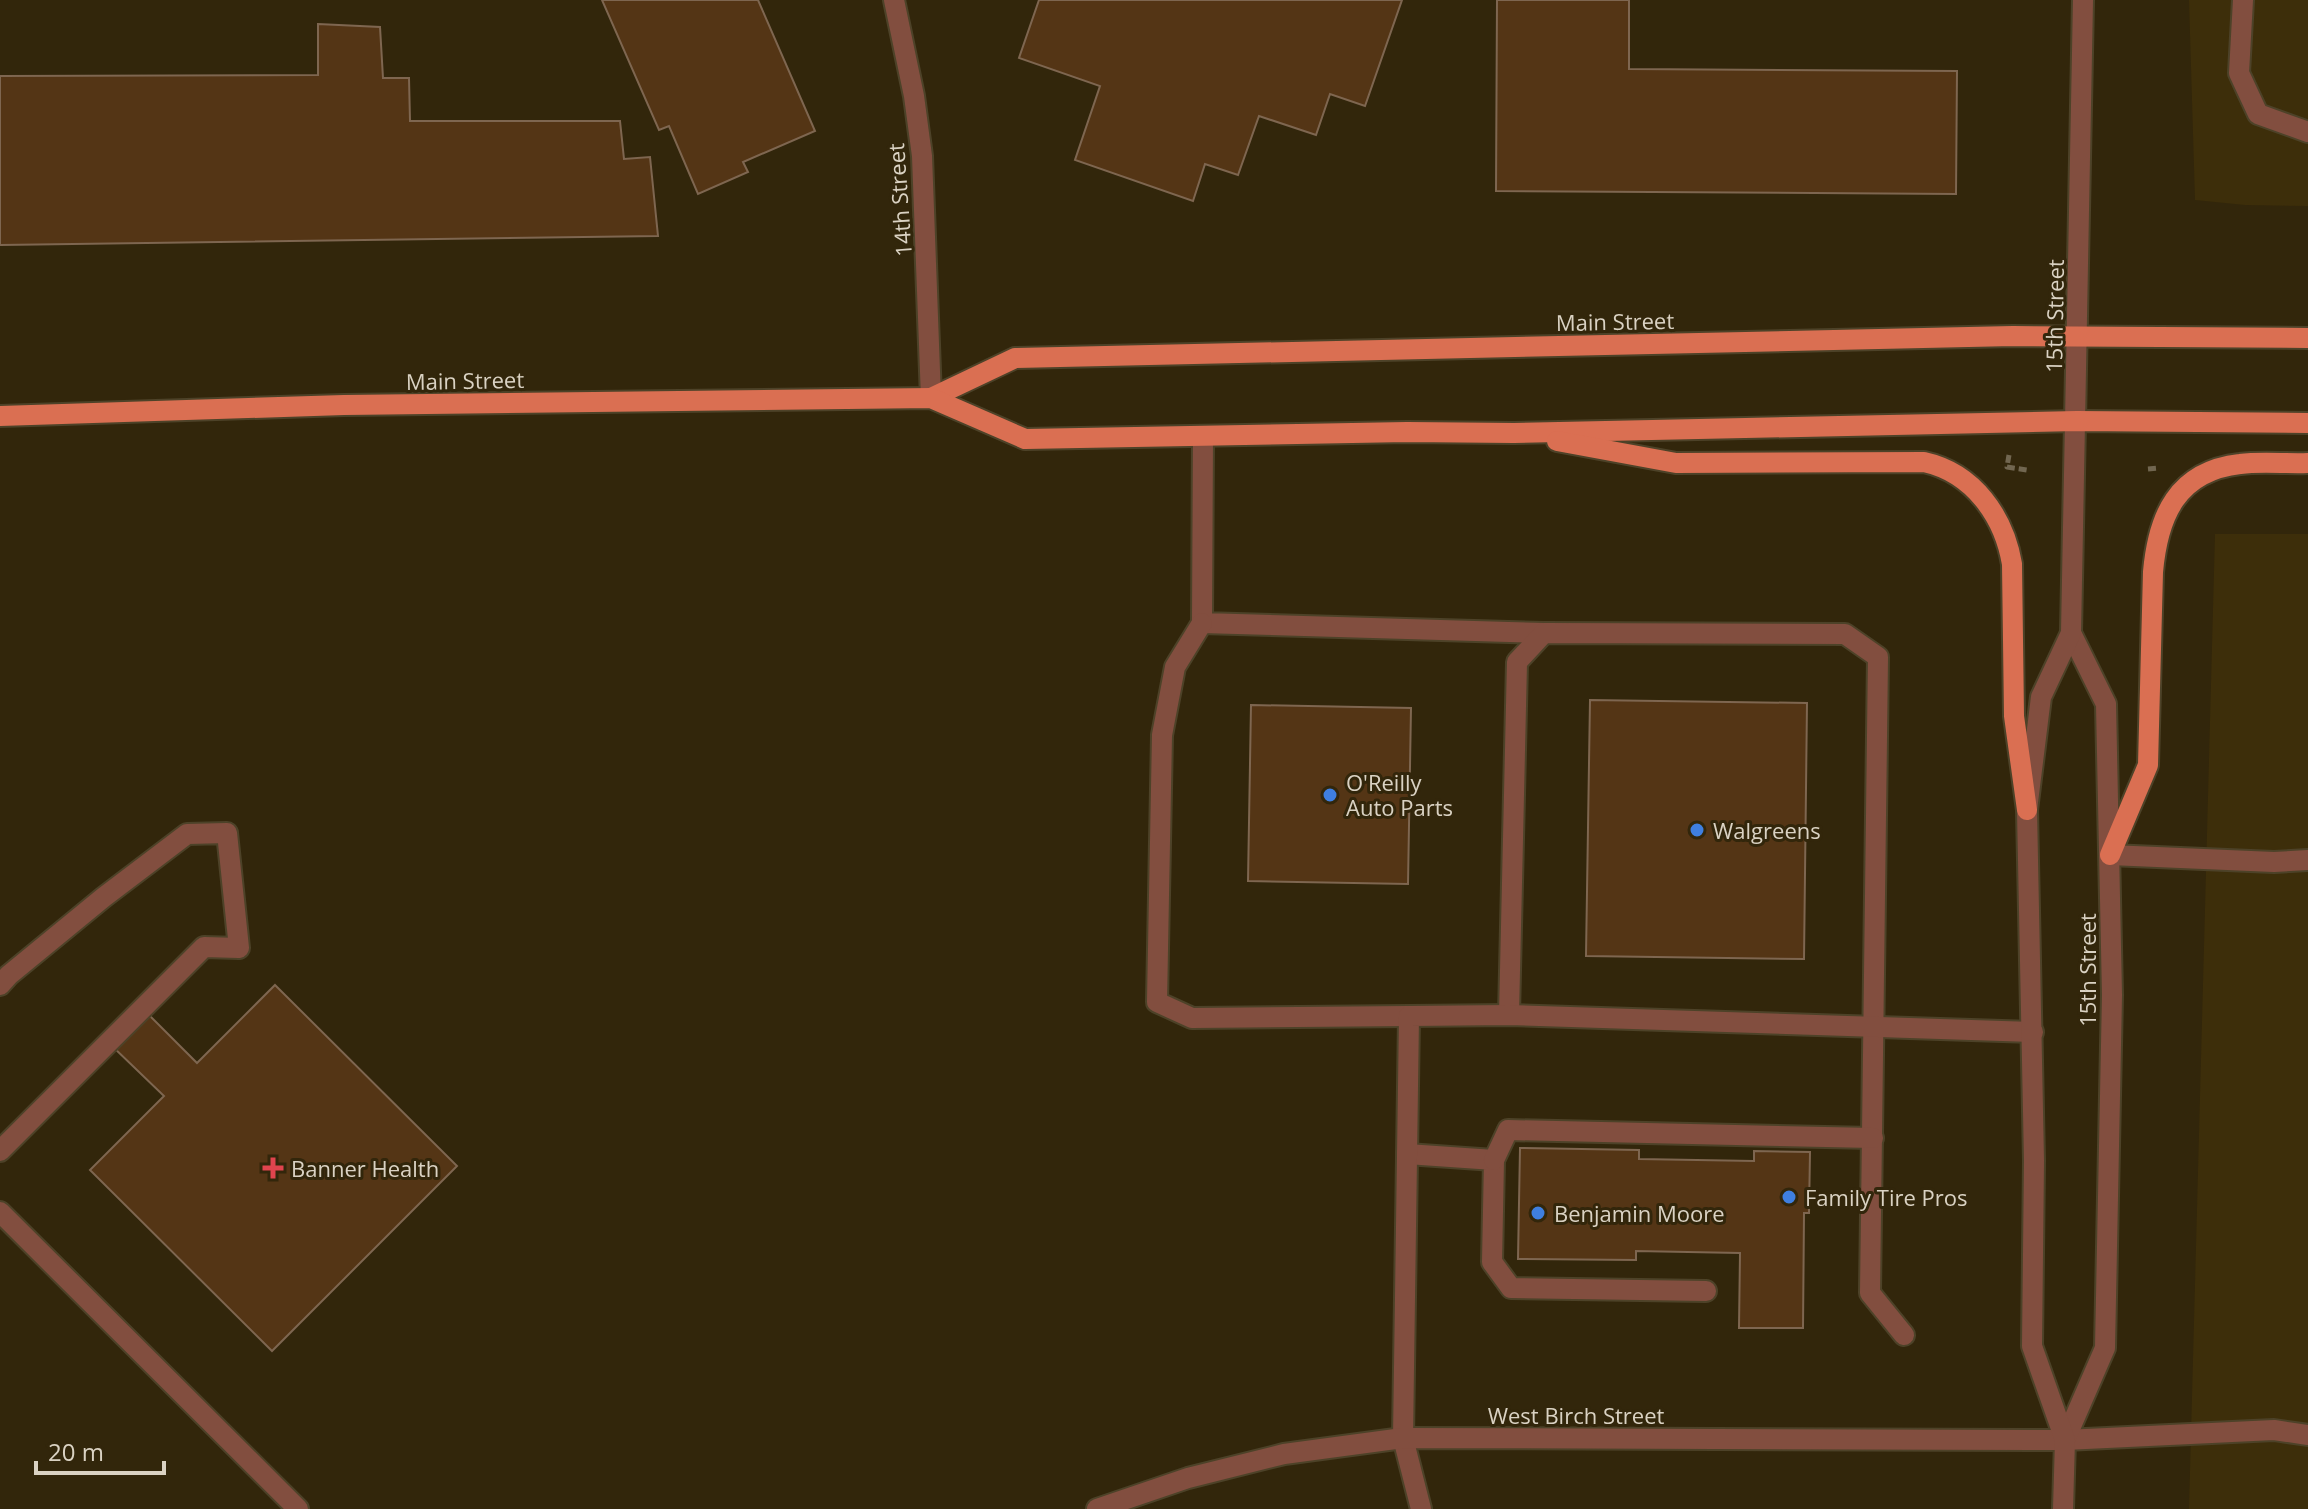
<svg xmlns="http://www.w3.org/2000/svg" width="2308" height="1509" font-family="'Open Sans',sans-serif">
<rect width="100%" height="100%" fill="#32260b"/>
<g fill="#3d2e0a">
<path d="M2189,0H2308V206L2245,205L2195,200Z"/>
<path d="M2215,534H2308V1509H2189Z"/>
</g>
<g fill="#543515" stroke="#7e6650" stroke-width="2">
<path d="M602,0H758L815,131L743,162L748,172L698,194L669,126L659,130Z"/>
<path d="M1039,0H1402L1365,106L1330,94L1316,135L1259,116L1238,175L1205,164L1193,201L1075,160L1100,86L1019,58Z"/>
<path d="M1497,0H1629V69L1957,71L1956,194L1496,191Z"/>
<path d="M318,24L380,27L383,78H409L410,121H620L624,159L650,157L658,236L0,245V76L318,75Z"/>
<path d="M1590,700L1807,703L1804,959L1586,956Z"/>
<path d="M1251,705L1411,708L1408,884L1248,881Z"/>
<path d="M275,985L457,1166L272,1351L90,1170L164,1096L112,1046L146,1012L197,1063Z"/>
<path d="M1520,1148L1639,1150V1159L1754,1161V1151L1810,1152L1809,1213H1804L1803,1328H1739L1740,1253L1636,1251V1260L1518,1259Z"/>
</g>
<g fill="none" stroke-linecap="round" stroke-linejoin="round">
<g stroke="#4d4228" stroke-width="24">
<g id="service">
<path d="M2243,0L2239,73L2258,114L2308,132"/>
<path d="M1203,436L1202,623L1544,633"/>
<path d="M1202,623L1175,667L1162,735L1157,1002L1192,1018L1409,1016"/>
<path d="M2110,855L2274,862L2308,860"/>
<path d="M0,985L9,975L104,897L187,834L227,833L239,948L204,947L0,1151"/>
<path d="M1509,1015L1517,662L1544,633L1845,634L1878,657L1870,1293L1904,1335"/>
<path d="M1407,1154L1494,1160L1492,1262L1511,1288L1706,1291"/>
<path d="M1494,1160L1508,1130L1873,1138"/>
<path d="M0,1212L298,1509"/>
<path d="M1403,1438L1409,1016L1509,1015L2033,1032"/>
<path d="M2065,1440L2274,1430L2308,1435"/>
</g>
</g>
<g stroke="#4d4228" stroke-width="24">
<g id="minor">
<path d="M894,0L914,96L922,156L931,398"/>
<path d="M1403,1438L1421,1509"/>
<path d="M1097,1509L1188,1478L1284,1454L1403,1438L2065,1440"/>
</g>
</g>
<g stroke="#4d4228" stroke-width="24">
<g id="tertiary">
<path d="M2065,1440L2105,1348L2112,995L2106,704L2071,633"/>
<path d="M2063,1509L2065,1440L2032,1346L2034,1161L2027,810L2041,697L2071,633L2083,0"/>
</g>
</g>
<g stroke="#4d4228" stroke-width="24">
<g id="primary">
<path d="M931,398L1015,358L2013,336L2308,338"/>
<path d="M0,416L344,405L931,398L1025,439L1407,432L1514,433L2077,421L2308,423"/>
<path d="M1557,441L1676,463L1924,462C1974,473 2004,517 2012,564L2014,716L2027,810"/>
<path d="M2110,855L2148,765L2153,572C2158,516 2177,471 2240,464C2262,461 2286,464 2308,463"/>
</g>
</g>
<g stroke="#716650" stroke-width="5" stroke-dasharray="8 4" stroke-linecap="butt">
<path d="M2009,455L2007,467L2027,470"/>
<path d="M2148,469L2159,468"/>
</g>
<use href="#service" stroke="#824e3f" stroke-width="20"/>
<use href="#minor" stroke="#824e3f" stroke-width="20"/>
<use href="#tertiary" stroke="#824e3f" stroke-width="20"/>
<use href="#primary" stroke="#da6f52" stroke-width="20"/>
</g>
<g fill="#3f7fe0" stroke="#32260b" stroke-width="3">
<circle cx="1330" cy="795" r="8"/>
<circle cx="1697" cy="830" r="8"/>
<circle cx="1789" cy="1197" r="8"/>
<circle cx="1538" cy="1213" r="8"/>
</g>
<path fill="#e0444e" stroke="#32260b" stroke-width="3" d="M269 1156h8v8h8v8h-8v8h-8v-8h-8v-8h8z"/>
<g text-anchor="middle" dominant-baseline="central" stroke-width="6" stroke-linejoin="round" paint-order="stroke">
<g font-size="22" fill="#dad2c3" stroke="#32260b">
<text transform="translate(899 200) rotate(-94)">14th Street</text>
<text transform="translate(2054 316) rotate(-89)">15th Street</text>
<text transform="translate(1615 321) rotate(-1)">Main Street</text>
<text transform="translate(465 380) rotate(-1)">Main Street</text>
<text transform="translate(2087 970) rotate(-90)">15th Street</text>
<text x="1576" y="1415">West Birch Street</text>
</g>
<g font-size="22" fill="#dad2c3" stroke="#32260b" text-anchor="start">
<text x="1346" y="782">O'Reilly<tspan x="1346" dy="25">Auto Parts</tspan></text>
<text x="1713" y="830">Walgreens</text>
<text x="291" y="1168">Banner Health</text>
<text x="1805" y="1197">Family Tire Pros</text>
<text x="1554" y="1213">Benjamin Moore</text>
</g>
</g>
<path d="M36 1461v12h128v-12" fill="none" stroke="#dad2c3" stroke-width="4"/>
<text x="48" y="1461" font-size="24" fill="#dad2c3" stroke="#32260b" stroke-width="6" paint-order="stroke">20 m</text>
</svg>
